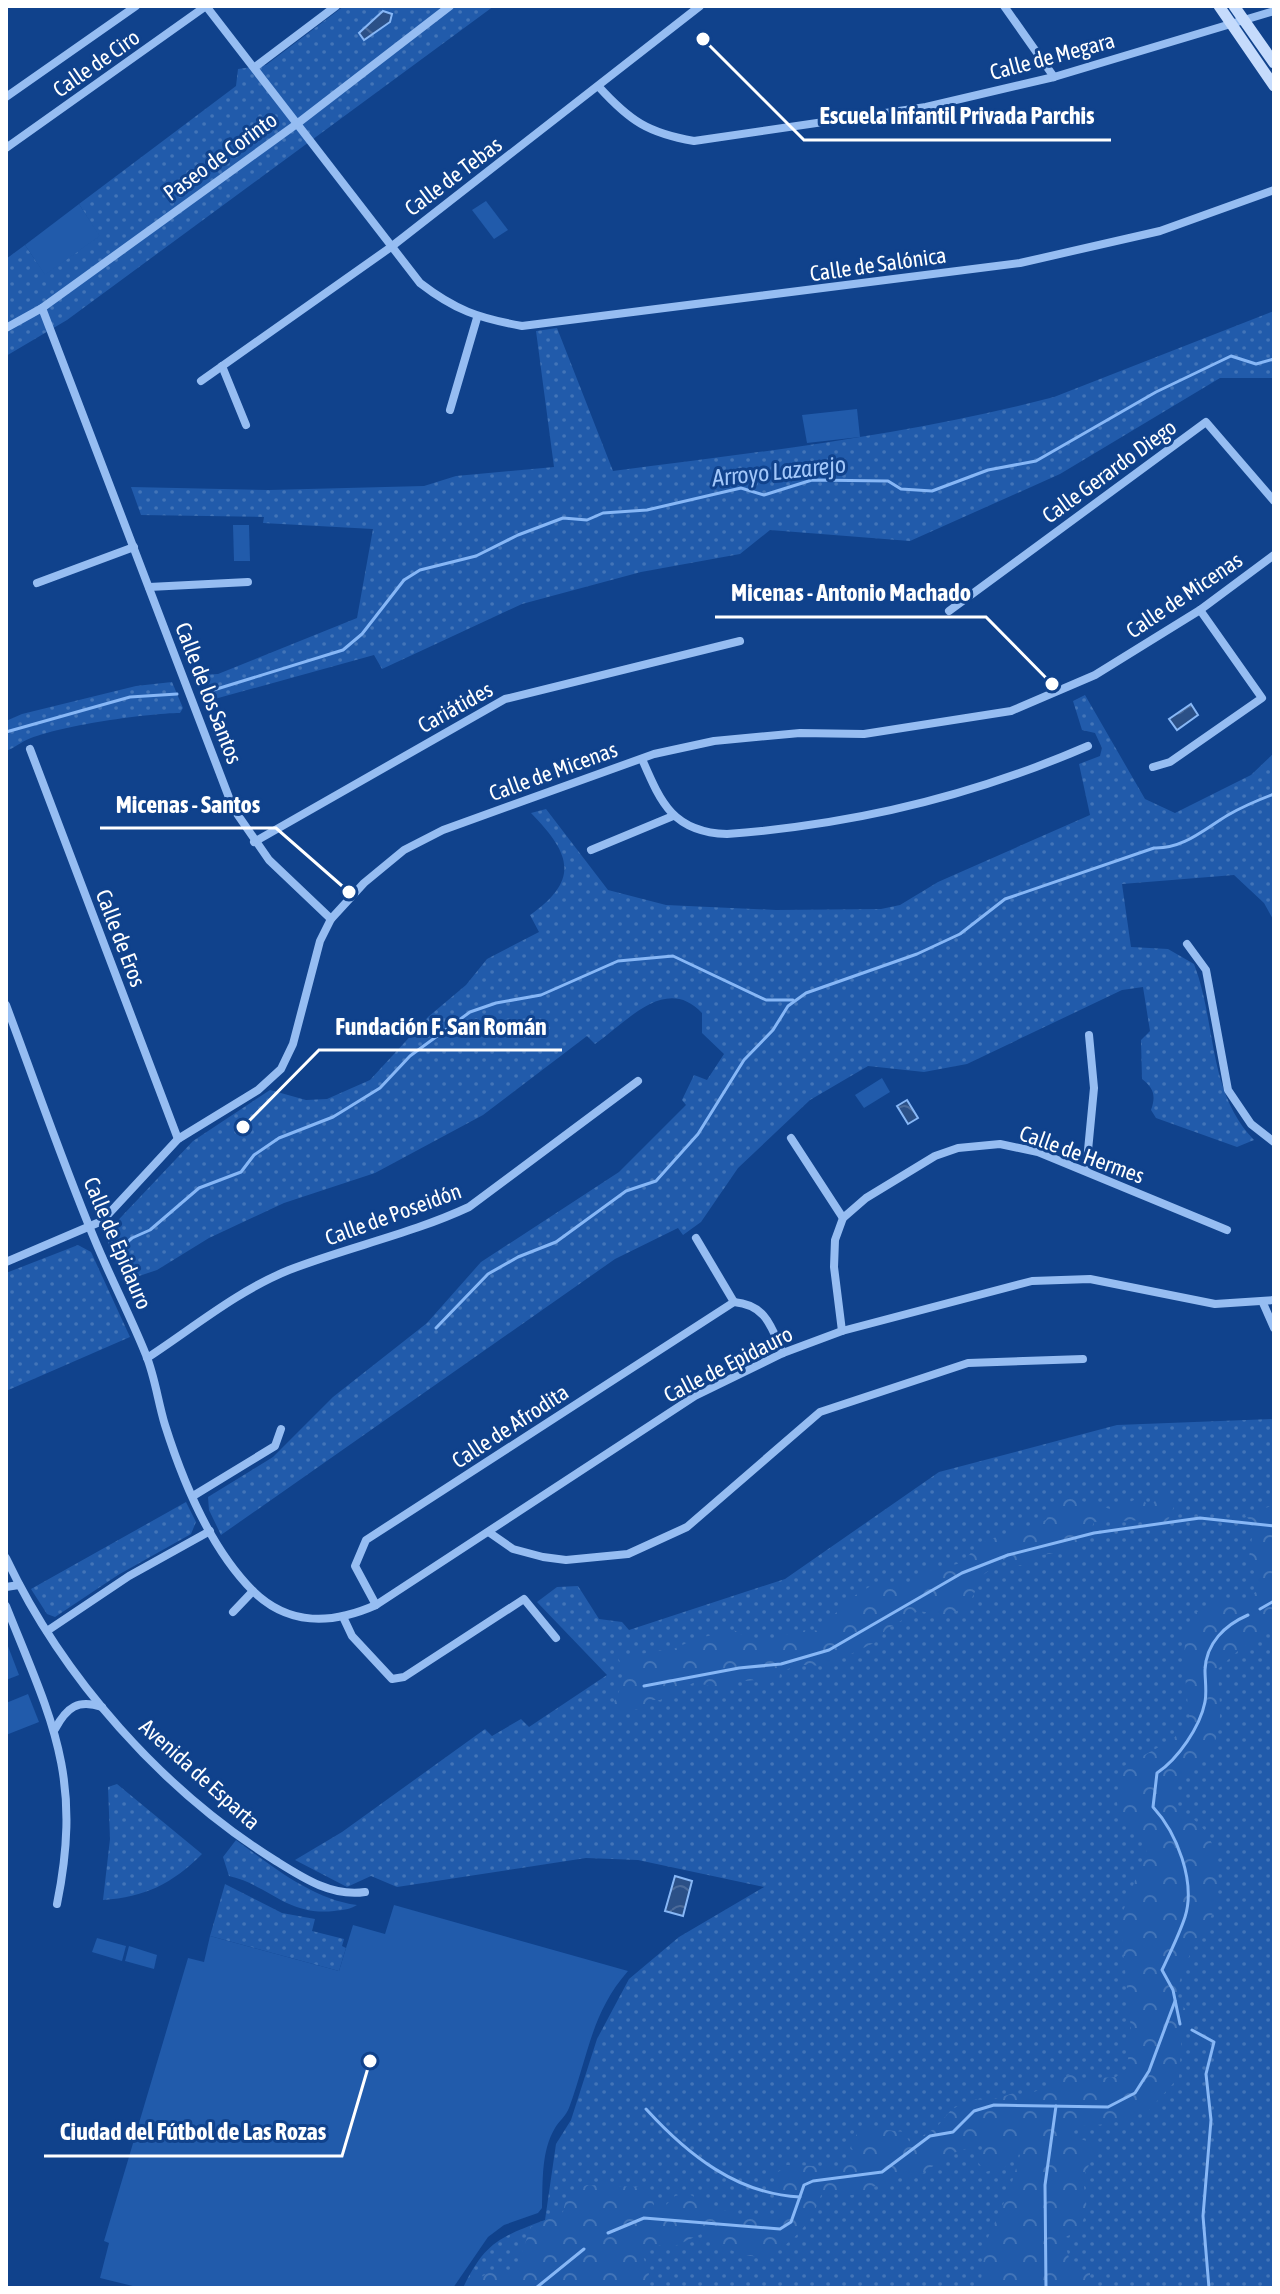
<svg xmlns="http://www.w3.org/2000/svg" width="1280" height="2294" font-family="'Asap Condensed',sans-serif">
<defs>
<pattern id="grass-dots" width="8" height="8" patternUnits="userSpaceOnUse" patternTransform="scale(2)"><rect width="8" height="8" fill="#215bab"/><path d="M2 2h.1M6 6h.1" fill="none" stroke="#4274b8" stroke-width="1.8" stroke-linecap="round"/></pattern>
<pattern id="forest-crowns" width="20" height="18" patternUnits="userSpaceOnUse" patternTransform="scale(2)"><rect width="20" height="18" fill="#215bab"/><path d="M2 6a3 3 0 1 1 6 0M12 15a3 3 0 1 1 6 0" fill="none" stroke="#4274b8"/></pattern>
<pattern id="water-waves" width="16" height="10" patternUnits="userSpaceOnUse" patternTransform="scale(2)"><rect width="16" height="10" fill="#2b5087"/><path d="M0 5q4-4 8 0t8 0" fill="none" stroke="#4b6a99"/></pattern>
</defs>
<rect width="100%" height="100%" fill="#10428c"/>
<g fill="url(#grass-dots)">
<path d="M344,6H494L67,320L6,356V259L25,245L45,274L99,236L79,204L236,86L238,69L266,65Z"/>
<path d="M1274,311V378H1220L1060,474L910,541L770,530L740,554L641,572L522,604L382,669L374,655L211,700L201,675L218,674L357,618L373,529L263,523L264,517L141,515L131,487L269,490L424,486L456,476L554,467L536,331L557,328L613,471C761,452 908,435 1054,397Z"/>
<path d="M172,682L183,708L180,713C148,713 46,727 21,743C16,746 13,748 6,751V721L22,714L136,686Z"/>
<path d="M1085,695L1145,799L1175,813L1251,775L1274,753V921L1264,903L1234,875L1122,884L1131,947L1168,949L1194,964C1217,1024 1207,1091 1254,1140L1237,1147L1156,1118L1151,1110C1156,1096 1154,1088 1142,1079L1141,1040L1150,1031L1143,987L1122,990L967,1064L924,1072L868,1066L810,1100L738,1168L701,1222L683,1235L678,1228L615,1259L221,1535L209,1510L208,1497L273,1457L333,1397L427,1323L481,1262L619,1172L686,1105L682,1100L694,1075L707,1080L724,1054L702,1033V1013C666,975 629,1020 595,1044L587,1036L483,1115L375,1173L284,1203L209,1238L157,1270L133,1278L111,1256L106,1233L193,1141L270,1090L306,1100L327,1099L370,1080L428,1017L466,985L487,959L539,932L530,915C581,879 570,853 531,813L546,809L608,890L666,905L776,910L881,909L900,905L938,882L1090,815L1079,764L1100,756L1102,748L1095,733L1082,730L1073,701Z"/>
<path d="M78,1245L91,1252L130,1337L6,1391V1273Z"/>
<path d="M1274,1419V2288H463C485,2242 500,2237 545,2220L556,2144L571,2120L597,2039L629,1979L679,1937L764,1887L638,1860L586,1858L397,1887L371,1876L347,1887L295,1860L342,1832L485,1729L492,1736L521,1719L529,1727L607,1675L537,1602L557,1587L578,1586L599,1619L622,1622L629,1630L785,1579L939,1472L1117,1425Z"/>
<path d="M186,1502L196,1522L191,1534L118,1575L55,1617L47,1614L31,1589Z"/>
<path d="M117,1784L202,1854C172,1884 145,1897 103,1900L110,1839L108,1787Z"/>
<path d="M236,1840C272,1866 312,1899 357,1905C351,1909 343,1910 334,1911C287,1916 269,1885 229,1876L223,1857Z"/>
<path d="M225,1884L282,1913L315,1919L312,1931L344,1939L342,1946L346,1948L339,1971L210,1936Z"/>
</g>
<g fill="url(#forest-crowns)">
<path d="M1168,1494L1176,1502L1165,1527H1153L1145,1520L1094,1522L1088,1539L1075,1552C1060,1550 1048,1556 1033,1555L1025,1565H1014L1005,1559L983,1575L968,1606L947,1615L918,1611L885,1630L880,1640L826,1666C807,1666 798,1661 780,1674L779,1680L767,1684L755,1680L736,1682L719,1689L695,1682L660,1700H648L641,1709L603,1713C617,1704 622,1686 624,1669L618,1658L676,1648L695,1639L734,1630C773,1656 782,1624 820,1631L847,1600L876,1583L911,1587C924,1567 940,1568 962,1563L976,1547L988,1540L1046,1520L1059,1495L1114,1510L1140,1497L1150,1507L1159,1496Z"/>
<path d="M1274,1505V1630L1240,1649L1218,1669C1218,1696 1227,1730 1208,1752C1198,1764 1185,1771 1175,1783L1174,1806C1182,1812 1192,1817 1199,1824C1225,1850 1223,1899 1205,1929C1191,1951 1178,1974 1177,2001L1193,2016L1182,2034L1179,2077L1149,2110L1107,2124L1083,2126L1072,2132V2136L1098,2145L1083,2178L1087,2210L1079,2231L1063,2238L1073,2271L1090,2273V2288H980L986,2242L1010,2189L1020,2155L1016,2151L1005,2167L985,2172L976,2159L987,2142L953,2153L909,2182L901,2176L852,2195L831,2191L821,2195C812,2225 777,2266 741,2254C728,2250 715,2240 701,2234L671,2248L647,2243L642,2253L649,2274L642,2288H463L493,2270L515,2271L531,2227L563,2212L567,2194L587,2185L644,2187L652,2194L654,2208H663L675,2196L687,2193C705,2204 787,2241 784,2197L778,2191L777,2173L787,2165L844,2167L858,2158L851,2147L860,2127L904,2132L910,2143L936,2128L951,2110L969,2100L995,2099L1014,2093L1026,2096L1071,2074L1079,2079L1116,2077L1127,2068L1131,2029L1120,1919L1148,1847L1137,1830L1120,1824L1117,1802L1124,1766L1172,1740L1190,1721C1187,1698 1180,1644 1189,1623C1194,1611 1208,1605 1219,1599C1236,1606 1246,1599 1260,1589L1249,1557L1254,1525L1245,1515Z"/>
</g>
<g fill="#215bab">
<path d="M486,201L508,230L494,239L472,210Z"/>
<path d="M79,204L100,236L45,275L25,245Z"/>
<path d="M857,409L860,437L807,443L802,415Z"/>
<path d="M233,525H249L250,561H234Z"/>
<path d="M882,1078L890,1092L864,1108L855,1095Z"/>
<path d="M6,1641L19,1675L6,1680Z"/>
<path d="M28,1694L39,1722L6,1735V1703Z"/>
<path d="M394,1905L628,1971C591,2013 588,2057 569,2108C566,2116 559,2121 555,2128C541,2151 543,2182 542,2208L538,2213L504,2225L488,2237L453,2288H141L100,2278L109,2243L104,2241L188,1958L204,1962L210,1936L339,1971L353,1925L385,1934Z"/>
<path d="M97,1938L126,1946L122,1961L92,1952Z"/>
<path d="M129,1946L157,1955L154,1969L125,1961Z"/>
</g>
<g fill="url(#water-waves)" stroke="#87b7f6" stroke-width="2">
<path d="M383,11L392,14L390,22L364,40L359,33Z"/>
<path d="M1191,704L1198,715L1177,730L1169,719Z"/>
<path d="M907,1100L918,1118L908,1124L897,1106Z"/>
<path d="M675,1876L692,1881L683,1916L665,1911Z"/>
</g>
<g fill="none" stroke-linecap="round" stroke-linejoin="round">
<g stroke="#87b7f6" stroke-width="3">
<path d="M207,692L343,650L362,634L404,580L420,570L476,556L518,535L563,518L587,520L603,513L647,510L741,488L764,495L812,480L888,481L901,489L932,491L988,470L1036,461L1156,392L1231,356L1256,364L1274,359"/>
<path d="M6,732L130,697L177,694"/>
<path d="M116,1252L132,1238L150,1230L199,1188L241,1172L254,1155L279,1138L333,1117L380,1088L410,1056L470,1012L496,1003L541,995L618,961L673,956L766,1000H793"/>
<path d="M436,1328L488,1274L518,1257L556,1242L626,1191L656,1181L698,1134L744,1060L773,1030L788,1006L806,993L917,954L960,934L1005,899L1154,848C1183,849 1203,830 1228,815C1242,807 1258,800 1274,794"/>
<path d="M1260,1609L1274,1601"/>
<path d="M644,1686L739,1668L781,1664L829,1650L962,1573L1008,1555L1094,1533L1200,1518L1274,1526"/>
<path d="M1180,2024L1173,1990L1162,1970C1170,1953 1179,1935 1185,1917C1196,1882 1177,1833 1153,1807L1157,1773C1178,1759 1200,1727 1205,1702C1207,1692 1205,1680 1205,1670C1206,1643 1225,1625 1248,1615"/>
<path d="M1192,2030L1214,2042L1206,2074L1211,2120L1203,2216L1209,2288"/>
<path d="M646,2109C688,2155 737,2194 800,2197"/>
<path d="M608,2233L644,2218L780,2229L791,2222L804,2185L813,2181L882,2172L930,2136L953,2132L974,2111L994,2105L1108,2107L1135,2093L1149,2071L1175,2001"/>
<path d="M536,2288L584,2249"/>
<path d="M1046,2288L1045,2185L1056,2106"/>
</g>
<g stroke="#96bdf2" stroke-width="8">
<path d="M206,6L420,283C455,310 478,318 522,326L1020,263L1160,231L1274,190"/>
<path d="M1004,6L1054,77"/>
<path d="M255,67L336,6"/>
<path d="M599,87C630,121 648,133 694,141L926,107L1054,77L1274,11"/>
<path d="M6,97L136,6"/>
<path d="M6,148L206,6"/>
<path d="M42,308L233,808L269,860L331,919"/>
<path d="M6,328L42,308L298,123L450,6"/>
<path d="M222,366L246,425"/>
<path d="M201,381L391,247L700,6"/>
<path d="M450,410L477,318"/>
<path d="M37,583L134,547"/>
<path d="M149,587L248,582"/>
<path d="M949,611L1206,422L1274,501"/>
<path d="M30,749L178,1139"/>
<path d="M642,759C661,803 673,832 727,834C852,825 973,796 1088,746"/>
<path d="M1153,767L1170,762L1262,698L1200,610"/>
<path d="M254,842L505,699L740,641"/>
<path d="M591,850L673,816"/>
<path d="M1187,944L1206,970L1228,1090L1251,1124L1274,1142"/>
<path d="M6,1005C35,1082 62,1161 94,1238C110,1277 130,1315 146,1355C155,1377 158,1402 165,1425C183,1482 210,1548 253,1591C290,1627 333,1624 376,1605L695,1396L783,1353L842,1331L1032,1281L1090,1279L1215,1304L1274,1300"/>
<path d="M791,1138L843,1218"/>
<path d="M1086,1171L1094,1088L1089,1035"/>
<path d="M696,1238L734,1302"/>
<path d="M6,1262L102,1221L178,1139L258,1090L281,1069L293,1044L320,941L331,919L364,883L404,850L443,830L654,754L714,741L800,733L864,734L1011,711L1095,675L1200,610L1274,555"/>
<path d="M1263,1303L1274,1328"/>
<path d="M842,1331L834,1267L835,1240L843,1218L866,1198L935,1156L958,1148L1000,1144L1038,1152L1227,1230"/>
<path d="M147,1358C193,1328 237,1291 289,1270C348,1247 411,1234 469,1207L638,1081"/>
<path d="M193,1496L275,1446L281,1429"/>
<path d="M490,1533L513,1549L543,1557L566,1560L628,1554L687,1527L820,1412L968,1363L1083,1359"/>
<path d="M6,1558C63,1678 162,1790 276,1861C303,1878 332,1897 365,1892"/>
<path d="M6,1587L19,1585"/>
<path d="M376,1605L355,1566L366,1540L734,1302C766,1305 771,1326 783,1353"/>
<path d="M6,1606C52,1721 83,1776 57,1904"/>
<path d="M233,1612L253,1591"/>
<path d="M344,1619L352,1636L392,1679L404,1677L524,1599L556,1638"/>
<path d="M47,1631L129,1576L210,1531"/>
<path d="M55,1729C67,1707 78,1699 102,1707"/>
</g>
<g stroke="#c5dbfc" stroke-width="11">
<path d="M1219,6L1274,86"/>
<path d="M1234,6L1274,63"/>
</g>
</g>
<g text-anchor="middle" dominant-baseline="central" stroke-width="6" stroke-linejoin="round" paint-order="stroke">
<g font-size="22" fill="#fff" stroke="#10428c">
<text transform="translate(1052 56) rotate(-15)">Calle de Megara</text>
<text transform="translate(96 63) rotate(-35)">Calle de Ciro</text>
<text transform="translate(220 156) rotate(-36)">Paseo de Corinto</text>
<text transform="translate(453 176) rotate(-37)">Calle de Tebas</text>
<text transform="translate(878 264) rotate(-8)">Calle de Salónica</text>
<text transform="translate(1109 471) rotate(-36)">Calle Gerardo Diego</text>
<text transform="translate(1184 595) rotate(-34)">Calle de Micenas</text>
<text transform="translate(209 693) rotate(69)">Calle de los Santos</text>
<text transform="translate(455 707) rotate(-29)">Cariátides</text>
<text transform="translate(553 771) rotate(-20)">Calle de Micenas</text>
<text transform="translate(121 938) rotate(69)">Calle de Eros</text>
<text transform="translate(1082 1154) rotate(20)">Calle de Hermes</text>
<text transform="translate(393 1214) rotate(-20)">Calle de Poseidón</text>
<text transform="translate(118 1243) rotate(67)">Calle de Epidauro</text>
<text transform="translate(728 1364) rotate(-27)">Calle de Epidauro</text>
<text transform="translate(510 1426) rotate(-33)">Calle de Afrodita</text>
<text transform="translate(200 1774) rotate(42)">Avenida de Esparta</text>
</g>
<g font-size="24" font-style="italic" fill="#a2c7fa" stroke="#10428c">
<text transform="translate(779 471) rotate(-6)">Arroyo Lazarejo</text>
</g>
</g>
<path fill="none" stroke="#fff" stroke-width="3" d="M703 39L804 140H1111M1052 684L986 617H715M349 892L276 828H100M243 1127L319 1050H562M370 2061L342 2156H44"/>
<g fill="#fff" stroke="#10428c" stroke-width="3">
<circle cx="703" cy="39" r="8"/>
<circle cx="1052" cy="684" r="8"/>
<circle cx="349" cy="892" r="8"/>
<circle cx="243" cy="1127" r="8"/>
<circle cx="370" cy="2061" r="8"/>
</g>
<g font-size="24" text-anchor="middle" font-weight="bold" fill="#fff" stroke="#10428c" stroke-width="6" stroke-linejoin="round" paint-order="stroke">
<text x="957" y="124">Escuela Infantil Privada Parchis</text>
<text x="851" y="601">Micenas - Antonio Machado</text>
<text x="188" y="813">Micenas - Santos</text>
<text x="441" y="1035">Fundación F. San Román</text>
<text x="193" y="2140">Ciudad del Fútbol de Las Rozas</text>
</g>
<rect width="1280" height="2294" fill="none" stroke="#ffffff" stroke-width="16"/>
</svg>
